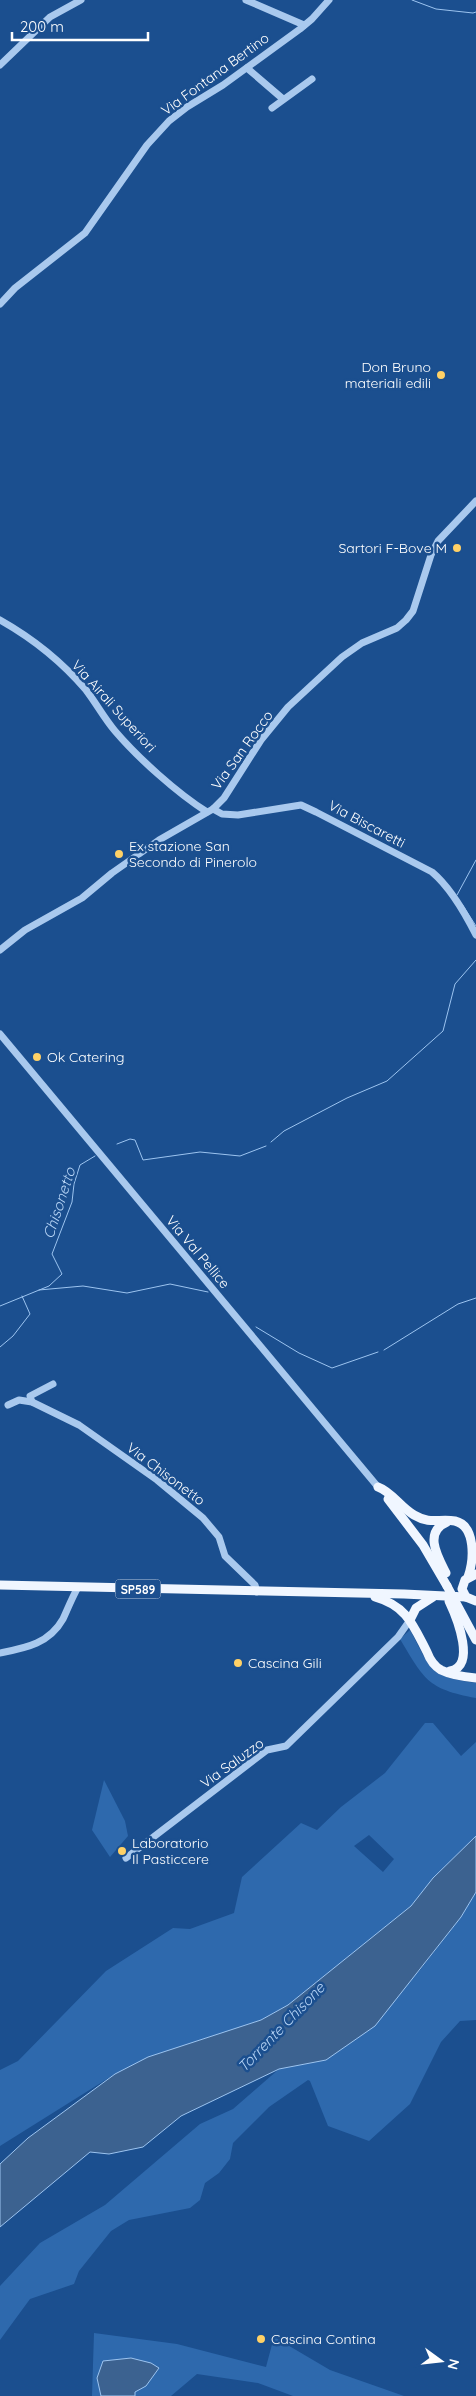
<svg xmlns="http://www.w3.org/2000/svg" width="476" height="2396" font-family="Quicksand,sans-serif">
<rect width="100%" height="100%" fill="#1b4f8f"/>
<g fill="#2e69ad" fill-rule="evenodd">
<path d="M410,1630C432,1670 427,1676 476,1683V1698C427,1689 424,1679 400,1639Z"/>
<path d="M425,1723H433L461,1756L476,1742V1836L433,1878L411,1906L288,2005L261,2020L145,2059L115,2074L0,2146V2070L18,2061L106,1971L173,1928L190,1929L234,1913L242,1877L301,1823L317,1830L341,1807L385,1773ZM369,1835L394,1859L383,1872L354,1846Z"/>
<path d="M104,1780L125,1821L128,1836L110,1857L92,1830Z"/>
<path d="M476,1892V2020L460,2021L441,2042L410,2104L369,2141L328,2126L310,2081L308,2080L269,2107L233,2143L230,2159L219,2173L205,2183L200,2200L190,2208L129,2220L111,2231L79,2271L74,2284L30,2299L0,2340V2286L40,2243L105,2205L200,2124L233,2109L279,2069L326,2060L420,1970L461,1917Z"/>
<path d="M94,2333L177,2344L266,2367L274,2337L330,2370L404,2396H293L258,2383L197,2374L171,2396H92Z"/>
</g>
<g fill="#3c6290" stroke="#9cc4f0">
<path d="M476,1836V1892L461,1917L375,2026L326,2060L279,2069L181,2116L143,2147L109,2154L90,2152L0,2227V2164L28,2138L115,2074L148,2057L261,2020L288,2005L411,1906L433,1878Z"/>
<path d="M131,2358L151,2363L159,2368L146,2386L135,2392V2396H101L97,2378L103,2361Z"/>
</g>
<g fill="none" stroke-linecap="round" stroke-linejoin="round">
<g stroke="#9cc4f0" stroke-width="1">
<path d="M412,0L436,9L473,13L476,12"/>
<path d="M457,895L476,860"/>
<path d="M462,904L476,926"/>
<path d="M271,1142L284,1131L347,1098L387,1081L443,1031L455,984L476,960"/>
<path d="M117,1144L130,1139L135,1140L143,1160L200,1152L240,1156L266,1146"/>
<path d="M39,1290L83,1286L127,1293L170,1284L208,1292"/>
<path d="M0,1306L49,1286L62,1274L52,1254L72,1202L74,1184L80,1165L95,1156"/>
<path d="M256,1327L299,1353L332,1368L378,1352"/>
<path d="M0,1347L13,1336L30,1314L22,1296"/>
<path d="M384,1350L458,1304L476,1298"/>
</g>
<g stroke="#a9c9ee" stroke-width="7">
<path d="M246,0L304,25"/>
<path d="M0,65L50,17L81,0"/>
<path d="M247,68L283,99"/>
<path d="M272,108L312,79"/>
<path d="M0,304L15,288L85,233L147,145L169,121L187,107L223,85L300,29L312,19L329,0"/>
<path d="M0,620C32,638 62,662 86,690C96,703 104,718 115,731C138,758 177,793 207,812"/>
<path d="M213,809L222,814L238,815L301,805L316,812L432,872C451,888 465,913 476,935"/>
<path d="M0,950L25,930L82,898L112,873L159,840L213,809L224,798L261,740L288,707L342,657L362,643L397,628L406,620L413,611L431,555L438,541L476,501"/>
<path d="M0,1034L378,1487"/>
<path d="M32,1402L30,1396L53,1384"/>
<path d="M8,1405L19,1400L32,1402L79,1425L157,1480L203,1518L219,1537L225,1556L255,1585L257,1592"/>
<path d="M0,1653C25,1648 49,1644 63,1619C68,1608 72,1598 78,1587"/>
<path d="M126,1858L267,1750L286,1746L398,1637L410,1620"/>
</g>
<g stroke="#f0f6ff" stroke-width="9">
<path d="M378,1487C392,1492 400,1507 414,1515C431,1525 439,1518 455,1521C476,1526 474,1560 468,1577"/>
<path d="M388,1499L423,1545L447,1586"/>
<path d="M446,1573C438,1557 423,1532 447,1522"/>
<path d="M476,1574L465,1580L462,1589L466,1597L476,1601"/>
<path d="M0,1585L404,1594L466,1597"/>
<path d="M375,1597C407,1606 413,1625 427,1652C430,1660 434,1666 441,1670C451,1675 465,1677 476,1678"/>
<path d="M449,1601C458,1620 476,1667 450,1671"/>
<path d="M456,1603L476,1640"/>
<path d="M410,1620L416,1608L433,1597"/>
</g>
<path stroke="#f0f6ff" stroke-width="9" d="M447,1586L455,1601"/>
</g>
<g fill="#ffd166" stroke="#1b4f8f" stroke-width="2">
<circle cx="441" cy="375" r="5"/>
<circle cx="457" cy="548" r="5"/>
<circle cx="119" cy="854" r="5"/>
<circle cx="37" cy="1057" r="5"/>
<circle cx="238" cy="1663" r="5"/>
<circle cx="122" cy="1851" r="5"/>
<circle cx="261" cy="2339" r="5"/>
</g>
<g text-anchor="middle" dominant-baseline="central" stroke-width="5" stroke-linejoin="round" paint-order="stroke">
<rect fill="#1b4f8f" stroke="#bbcadd" stroke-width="1" x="115.5" y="1579.5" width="45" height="19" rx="4"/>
<g font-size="12" font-weight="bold" fill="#fff">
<text x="138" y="1589">SP589</text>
</g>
<g font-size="14" fill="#fff" stroke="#1b4f8f">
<text transform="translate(215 74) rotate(-36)">Via Fontana Bertino</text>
<text transform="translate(114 706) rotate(48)">Via Airali Superiori</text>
<text transform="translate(242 750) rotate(-54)">Via San Rocco</text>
<text transform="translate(367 824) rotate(28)">Via Biscaretti</text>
<text transform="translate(198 1252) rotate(50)">Via Val Pellice</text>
<text transform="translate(166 1474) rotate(37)">Via Chisonetto</text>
<text transform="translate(232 1763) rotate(-36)">Via Saluzzo</text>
</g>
<g font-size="14" fill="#fff" stroke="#1b4f8f" text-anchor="start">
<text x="431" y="367" text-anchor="end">Don Bruno<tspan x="431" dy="16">materiali edili</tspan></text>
<text x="447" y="548" text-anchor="end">Sartori F-Bove M</text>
<text x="129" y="846">Ex stazione San<tspan x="129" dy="16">Secondo di Pinerolo</tspan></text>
<text x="47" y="1057">Ok Catering</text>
<text x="248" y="1663">Cascina Gili</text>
<text x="132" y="1843">Laboratorio<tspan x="132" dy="16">Il Pasticcere</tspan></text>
<text x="271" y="2339">Cascina Contina</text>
</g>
<g font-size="15" font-style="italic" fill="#b5d3f5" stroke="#1b4f8f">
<text transform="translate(59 1203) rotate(-72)">Chisonetto</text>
<text transform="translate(281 2027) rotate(-46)">Torrente Chisone</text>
</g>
</g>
<g transform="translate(441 2361) rotate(105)" stroke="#1b4f8f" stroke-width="4" paint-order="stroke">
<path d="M0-4L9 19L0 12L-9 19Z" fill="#ffffff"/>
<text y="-8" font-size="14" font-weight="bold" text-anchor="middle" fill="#ffffff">N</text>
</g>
<path d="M12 32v8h136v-8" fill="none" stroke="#ffffff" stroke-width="2.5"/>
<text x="20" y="32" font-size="15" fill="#ffffff" stroke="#1b4f8f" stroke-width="4" paint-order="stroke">200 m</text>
</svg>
